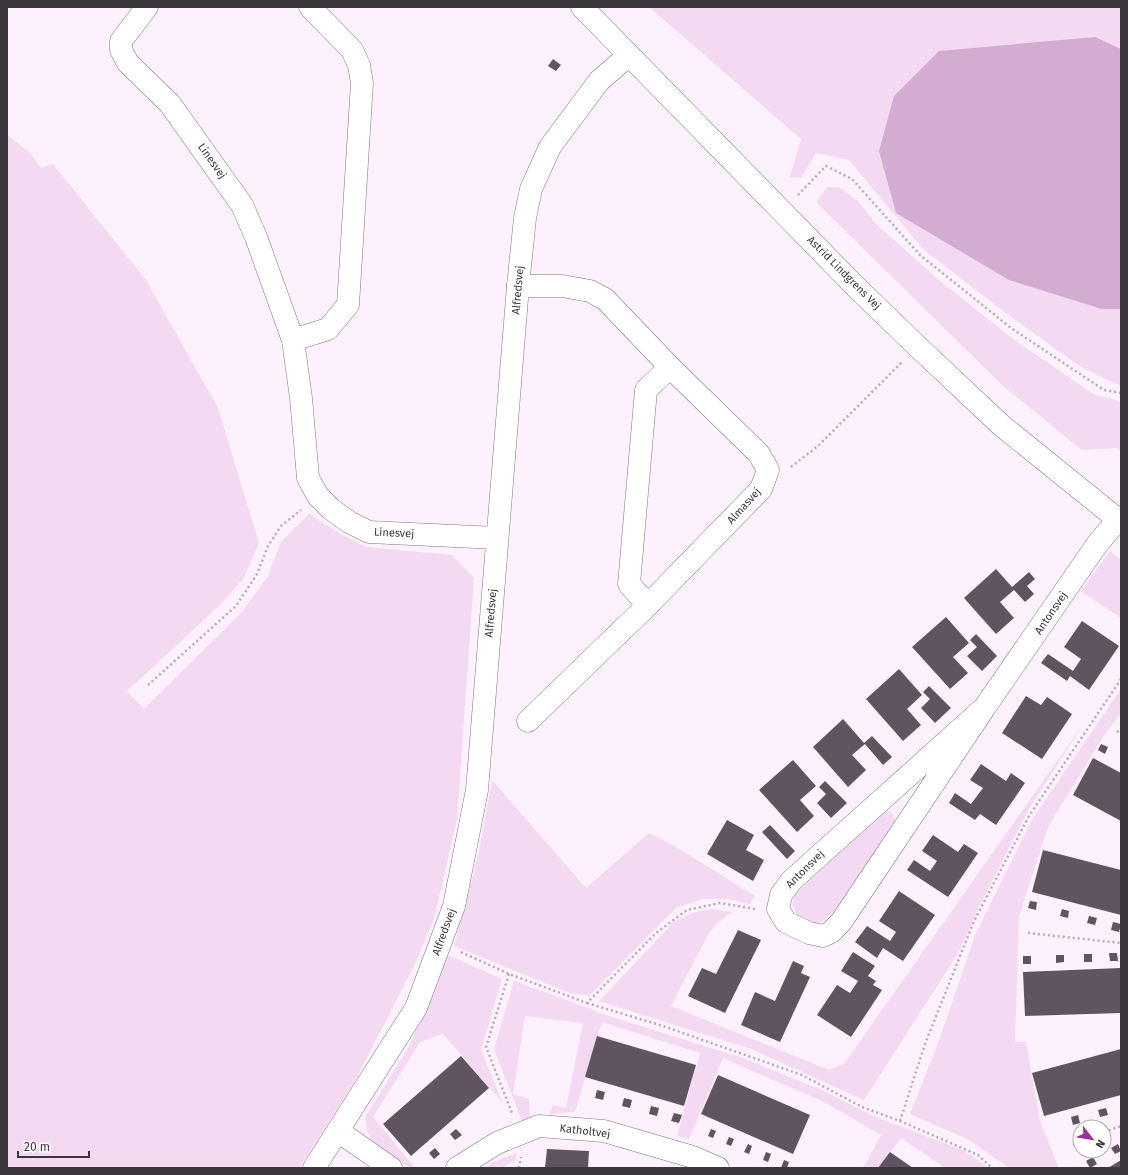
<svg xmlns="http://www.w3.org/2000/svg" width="1128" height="1175" font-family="'Fira Sans',sans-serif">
<rect width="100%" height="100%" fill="#fdf1fd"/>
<g fill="#f3daf2">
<path d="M649,7H1121V386L1081,367L995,305L923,249L849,160L816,153L801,178L790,177L801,139Z"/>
<path d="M7,135L31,154L41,168L53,164L146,280L218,408L259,543L244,578L220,605L127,691L144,709L243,611L268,576L281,542L309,514L339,533L366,547L452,555L474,578L457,820L434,919L413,968L355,1081L299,1168H7Z"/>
<path d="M827,187H839L857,200L876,224L940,281L1016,341L1095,395L1121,401V451L1117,448L1082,450L1002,385L816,202Z"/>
<path d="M1110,551L1121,560V618L1081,591Z"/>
<path d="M1121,689V713L1105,734L1048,827L1019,916L1015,1042H1026L1040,1121L1059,1168H1009L969,1140L910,1114L938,1043L976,933L1033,818Z"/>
<path d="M1084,723L1029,809L979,907L959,952L864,1100L751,1049L599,1001L674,922L692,913L711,909L732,912L716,924L708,935L671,1006L829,1070L844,1064Z"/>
<path d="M492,780L586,888L649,833L673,845L755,896L750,904L727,899H703L676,908L589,996L570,993L454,946L478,856Z"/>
<path d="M889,811L893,814L895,823L834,911C814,931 804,931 792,904L796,893L882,812Z"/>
<path d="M448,955L502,979L481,1050L503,1103L443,1034L420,1042L373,1117L415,1168H411C389,1156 363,1146 366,1116L410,1045Z"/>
<path d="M514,981L591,1009L599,1013L743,1058L824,1091L871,1115L965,1151L989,1168H945L901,1138L879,1168H863L881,1135L826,1103L723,1058L689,1139L677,1136L700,1053L602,1022L575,1112L550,1114L553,1105L566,1108L583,1023L525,1016L513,1094L529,1099L530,1120L522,1121L494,1049Z"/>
<path d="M517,1153L516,1160L506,1165L505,1168H485L493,1162Z"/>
</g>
<path fill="#d3acd1" d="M1095,37L1121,49V309H1102L1009,280L896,213L879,151L894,96L939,51Z"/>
<g fill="#605460">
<path d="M553,59L561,65L556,71L548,66Z"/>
<path d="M996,569L1012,587L1029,572L1035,579L1027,586L1034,594L1025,602L1014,590L1000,602L1014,618L996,634L964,598Z"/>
<path d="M946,617L969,643L953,657L968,673L950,689L912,647Z"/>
<path d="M1082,621L1119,646L1089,690L1070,676L1067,681L1041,663L1048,654L1073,671L1081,659L1064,647Z"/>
<path d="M976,634L997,656L982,671L967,656L977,647L970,640Z"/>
<path d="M899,669L922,695L907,709L921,725L903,741L866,699Z"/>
<path d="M929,686L951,708L935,723L921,708L930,699L923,692Z"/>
<path d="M1026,696L1041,705L1047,697L1072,714L1042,759L1002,733Z"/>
<path d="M843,719L864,743L872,736L892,757L883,765L865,744L852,755L866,770L848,787L813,747Z"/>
<path d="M1101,744L1108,747L1105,754L1098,750Z"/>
<path d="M1093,758L1121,773V821L1073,795Z"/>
<path d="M793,760L816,786L800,800L814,816L797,832L759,790Z"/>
<path d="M981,764L1006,781L1011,773L1025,783L996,825L980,814L975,820L949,803L955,793L971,804L983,788L970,780Z"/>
<path d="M825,781L847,803L831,818L817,803L826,794L819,787Z"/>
<path d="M727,820L754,835L746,850L764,860L753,881L707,854Z"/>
<path d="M770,825L795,851L787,859L762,832Z"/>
<path d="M933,835L958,852L964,844L978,853L948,897L907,870L914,860L930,871L937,861L922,851Z"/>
<path d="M1043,850L1121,870V915L1032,892Z"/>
<path d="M899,891L935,915L903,961L883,948L877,958L855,942L867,926L890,941L896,932L879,921Z"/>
<path d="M1030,901L1037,902L1036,910L1028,908Z"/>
<path d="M1062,909L1069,911L1068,918L1060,916Z"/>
<path d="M1089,916L1097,918L1095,925L1087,923Z"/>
<path d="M1113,922L1121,924L1119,932L1111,930Z"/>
<path d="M738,930L761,940L725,1013L688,996L702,968L716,974Z"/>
<path d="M853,952L875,966L868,976L876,981L873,985L882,990L851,1037L817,1015L837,985L850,993L858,981L841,971Z"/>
<path d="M1109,953H1117L1118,961H1110Z"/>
<rect x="1084" y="954" width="8" height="8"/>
<path d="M1056,955H1064V962L1056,963Z"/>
<rect x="1023" y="956" width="8" height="8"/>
<path d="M793,961L804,966L801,973L810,977L780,1042L741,1025L755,992L775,1001Z"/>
<path d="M1121,968V1013L1025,1016L1023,972Z"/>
<path d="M597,1036L696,1065L684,1106L585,1077Z"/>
<path d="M1121,1049V1095L1044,1116L1032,1073Z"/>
<path d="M461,1056L489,1088L411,1156L383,1124Z"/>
<path d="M718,1075L810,1115L793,1154L701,1114Z"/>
<path d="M597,1090L605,1092L603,1100L595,1098Z"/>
<path d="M624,1098L632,1100L630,1108L622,1106Z"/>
<path d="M651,1106L659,1108L657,1116L649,1114Z"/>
<path d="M1106,1108L1108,1115L1100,1117L1098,1110Z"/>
<path d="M674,1113L682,1115L679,1123L671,1121Z"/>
<path d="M1078,1115L1080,1123L1073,1125L1071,1117Z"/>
<path d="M456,1129L462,1135L455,1140L450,1134Z"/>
<path d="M711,1129L716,1131L713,1138L708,1136Z"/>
<path d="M729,1137L734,1139L731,1146L726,1144Z"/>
<path d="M748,1144L752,1146L749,1154L744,1152Z"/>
<path d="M1118,1144L1121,1151L1115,1154L1111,1148Z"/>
<path d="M435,1148L440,1154L434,1159L429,1153Z"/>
<path d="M547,1149L589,1151L588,1168H545Z"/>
<path d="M766,1152L771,1154L768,1162L763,1160Z"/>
<path d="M890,1152L913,1168H878Z"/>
<path d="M1093,1157L1097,1164L1090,1168L1086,1161Z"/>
<path d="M784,1160L789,1162L787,1168H781Z"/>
<path d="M1121,1160V1168H1108Z"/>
</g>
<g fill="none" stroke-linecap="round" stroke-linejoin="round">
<g stroke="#817481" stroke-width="23">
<g id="minor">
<path d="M147,7L121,41V50L128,63L170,104L242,205L256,237L293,340L301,398L308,478L318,496L331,509L349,522L369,532L497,538"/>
<path d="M582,7L857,288L917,346L1001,425L1121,522"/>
<path d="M518,286H562L590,291L605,299L670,367L759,454L768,470L761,489L648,605L528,721"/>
<path d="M293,340L328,329L348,305L362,83L359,65L352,50L310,7"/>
<path d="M648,605L629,584L646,390L670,367"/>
<path d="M985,707L841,922L831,932L823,936L809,933L786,922L778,909L781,895L791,881L985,707L1098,543L1118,520"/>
<path d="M338,1131L391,1168"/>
<path d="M314,1168L416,1008L454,906L477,790L518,286L525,218L531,189L550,147L599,81L629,55"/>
<path d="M457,1168L497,1143L539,1126L604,1131L693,1157L718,1168"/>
</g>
</g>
<g stroke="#b3aab3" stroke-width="2.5" stroke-dasharray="2 3" stroke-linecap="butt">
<path d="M798,195L826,166L852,179L920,255L1011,328L1104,390L1121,393"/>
<path d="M791,467L818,446L902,362"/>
<path d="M148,685L236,606L257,574L268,546L281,526L301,510"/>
<path d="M1117,731L1121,734"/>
<path d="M1028,933L1121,943"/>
<path d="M461,952L509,974L587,1003L656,933L687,910L720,903L755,909"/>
<path d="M509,974L486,1047L512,1113"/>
<path d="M587,1003L663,1026L802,1075L862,1107L900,1121L978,1155L992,1168"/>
<path d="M900,1121L925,1044L974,921L1029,816L1121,679"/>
<path d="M1104,1132L1121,1126"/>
<path d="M1073,1145L1080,1142"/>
<path d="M519,1168L521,1157"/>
</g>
<use href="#minor" stroke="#fff" stroke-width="22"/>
</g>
<g text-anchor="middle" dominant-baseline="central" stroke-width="4" stroke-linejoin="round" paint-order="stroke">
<g font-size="11" fill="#3c373c" stroke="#fff">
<text transform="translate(212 161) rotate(55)">Linesvej</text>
<text transform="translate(844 273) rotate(45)">Astrid Lindgrens Vej</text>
<text transform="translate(518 290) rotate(-85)">Alfredsvej</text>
<text transform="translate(744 506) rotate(-48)">Almasvej</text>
<text transform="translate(394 533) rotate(3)">Linesvej</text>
<text transform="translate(491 613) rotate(-85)">Alfredsvej</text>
<text transform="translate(1051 613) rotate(-56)">Antonsvej</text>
<text transform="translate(805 869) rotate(-45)">Antonsvej</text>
<text transform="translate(444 932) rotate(-70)">Alfredsvej</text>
<text transform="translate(585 1131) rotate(7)">Katholtvej</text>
</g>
</g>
<rect width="1128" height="1175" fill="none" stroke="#3c373c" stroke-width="16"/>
<g transform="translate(1092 1139) rotate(121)"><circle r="19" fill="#ffffff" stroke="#b1afb1"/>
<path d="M0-3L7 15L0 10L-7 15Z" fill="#973399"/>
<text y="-6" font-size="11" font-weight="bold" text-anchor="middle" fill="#3c373c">N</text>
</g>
<path d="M18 1151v6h71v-6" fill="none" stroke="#3c373c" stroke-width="2"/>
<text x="24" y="1151" font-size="12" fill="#3c373c" stroke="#ffffff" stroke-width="3" paint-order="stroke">20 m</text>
</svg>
